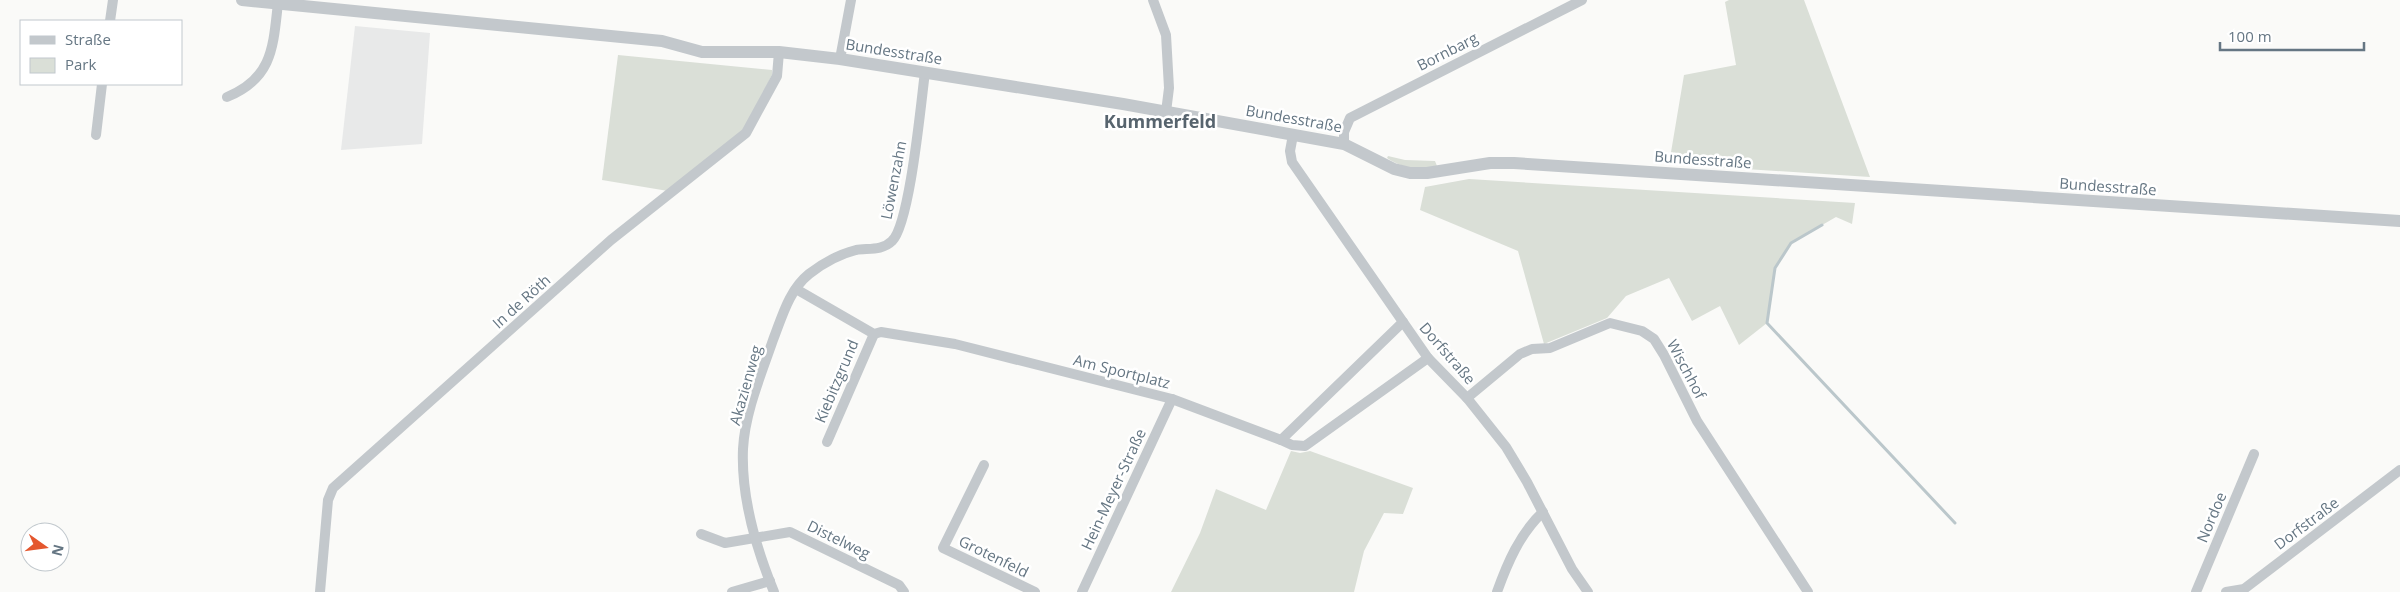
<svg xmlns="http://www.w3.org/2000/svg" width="2400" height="592" font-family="'Open Sans',sans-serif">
<rect width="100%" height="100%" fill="#fafaf8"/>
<path fill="#e8e9e9" d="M355,26L430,33L422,144L341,150Z"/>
<g fill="#dadfd7">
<path d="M1729,0H1804L1870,177L1669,164L1684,75L1736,65L1725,2Z"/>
<path d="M618,55L772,70V75L743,131L668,191L602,180Z"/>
<path d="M1388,156L1405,160L1435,161L1437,166C1419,171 1402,168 1387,158Z"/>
<path d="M1469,179L1855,203L1852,224L1836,217L1791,243L1775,268L1767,323L1739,345L1720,306L1692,321L1669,278L1626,296L1607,318L1544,344L1518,251L1420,210L1425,187Z"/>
<path d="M1291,451L1300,453L1310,451L1413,488L1403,514L1384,513L1364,551L1354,592H1171L1200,533L1216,489L1266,510Z"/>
</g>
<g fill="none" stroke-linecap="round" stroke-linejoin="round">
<path stroke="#bbc7cb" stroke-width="3" d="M1822,225L1791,243L1775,268L1767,323L1955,523"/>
<g stroke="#c3c8cc" stroke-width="10">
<path d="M1153,0L1166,35L1169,88L1166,112"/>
<path d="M110,21L113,0"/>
<path d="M840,59L851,0"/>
<path d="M227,97C273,78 273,47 278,3"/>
<path d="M96,135L102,84"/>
<path d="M1293,135L1290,151L1292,162L1428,358L1467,398L1506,447L1527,482L1572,569L1588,592"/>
<path d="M1344,144V132L1350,118L1582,0"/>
<path d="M796,289L874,334L881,332L955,344L1172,399L1281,440L1403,322"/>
<path d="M1467,398L1520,354L1532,349L1550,348L1610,323L1642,331L1654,339L1664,355L1697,421L1808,592"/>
<path d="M1281,440L1292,445L1305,446L1428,358"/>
<path d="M827,442L874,334"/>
<path d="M984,465L943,548L1035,592"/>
<path d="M701,534L725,543L790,532L899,585L904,592"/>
<path d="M320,592L328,500L333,488L611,240L746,133L777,76L779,52"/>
<path d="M732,592L770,581"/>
<path d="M774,592C756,548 741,497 743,449C745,412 761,375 773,340C782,317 789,290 809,274C822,264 840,254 856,250C868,248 882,251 892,241C910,224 921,102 925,72"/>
<path d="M1082,592L1172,399"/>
<path d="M1497,592C1507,564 1520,533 1543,512"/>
<path d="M2196,592L2254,454"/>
<path d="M2226,592L2244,589L2400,470"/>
</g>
<path stroke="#c3c8cc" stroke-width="12" d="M242,0L662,41L702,52H779L840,59L1123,104L1344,144L1394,169L1410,173H1427L1490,163H1514L2400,221"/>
</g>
<g text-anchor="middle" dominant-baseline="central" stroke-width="5" stroke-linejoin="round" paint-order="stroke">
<g font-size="15" fill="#657683" stroke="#fff">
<text transform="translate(894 51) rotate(9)">Bundesstraße</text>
<text transform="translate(1447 51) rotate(-27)">Bornbarg</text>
<text transform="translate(1294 118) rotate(10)">Bundesstraße</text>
<text transform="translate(1703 159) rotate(4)">Bundesstraße</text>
<text transform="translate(893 180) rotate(-79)">Löwenzahn</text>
<text transform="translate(2108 186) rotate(4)">Bundesstraße</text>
<text transform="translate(521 301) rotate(-42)">In de Röth</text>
<text transform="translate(1448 353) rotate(49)">Dorfstraße</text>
<text transform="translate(1687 369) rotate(62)">Wischhof</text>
<text transform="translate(1122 371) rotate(14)">Am Sportplatz</text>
<text transform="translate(836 381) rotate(-67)">Kiebitzgrund</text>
<text transform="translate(745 385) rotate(-74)">Akazienweg</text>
<text transform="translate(1113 489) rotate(-65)">Hein-Meyer-Straße</text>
<text transform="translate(2211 517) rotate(-67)">Nordoe</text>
<text transform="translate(2306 523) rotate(-37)">Dorfstraße</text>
<text transform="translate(839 539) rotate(26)">Distelweg</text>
<text transform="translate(994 556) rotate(26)">Grotenfeld</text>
</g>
<g font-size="18" font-weight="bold" fill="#57646e" stroke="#fff">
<text x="1160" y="121">Kummerfeld</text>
</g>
</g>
<rect x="20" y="20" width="162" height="65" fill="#ffffff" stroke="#c1c8cd"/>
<rect x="30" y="36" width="25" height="8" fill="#c3c8cc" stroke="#c1c8cd"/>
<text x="65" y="45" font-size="15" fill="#657683">Straße</text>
<rect x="30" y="58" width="25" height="15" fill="#dadfd7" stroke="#c1c8cd"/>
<text x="65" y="70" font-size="15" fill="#657683">Park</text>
<g transform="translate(45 547) rotate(104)"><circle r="24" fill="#ffffff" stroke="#c1c8cd"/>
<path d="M0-4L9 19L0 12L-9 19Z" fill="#e4572e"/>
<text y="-8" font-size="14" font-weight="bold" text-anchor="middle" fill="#657683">N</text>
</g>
<path d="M2220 42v8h144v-8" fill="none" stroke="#657683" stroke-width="2.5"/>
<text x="2228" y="42" font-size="15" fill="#657683" stroke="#ffffff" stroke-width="4" paint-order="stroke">100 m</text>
</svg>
